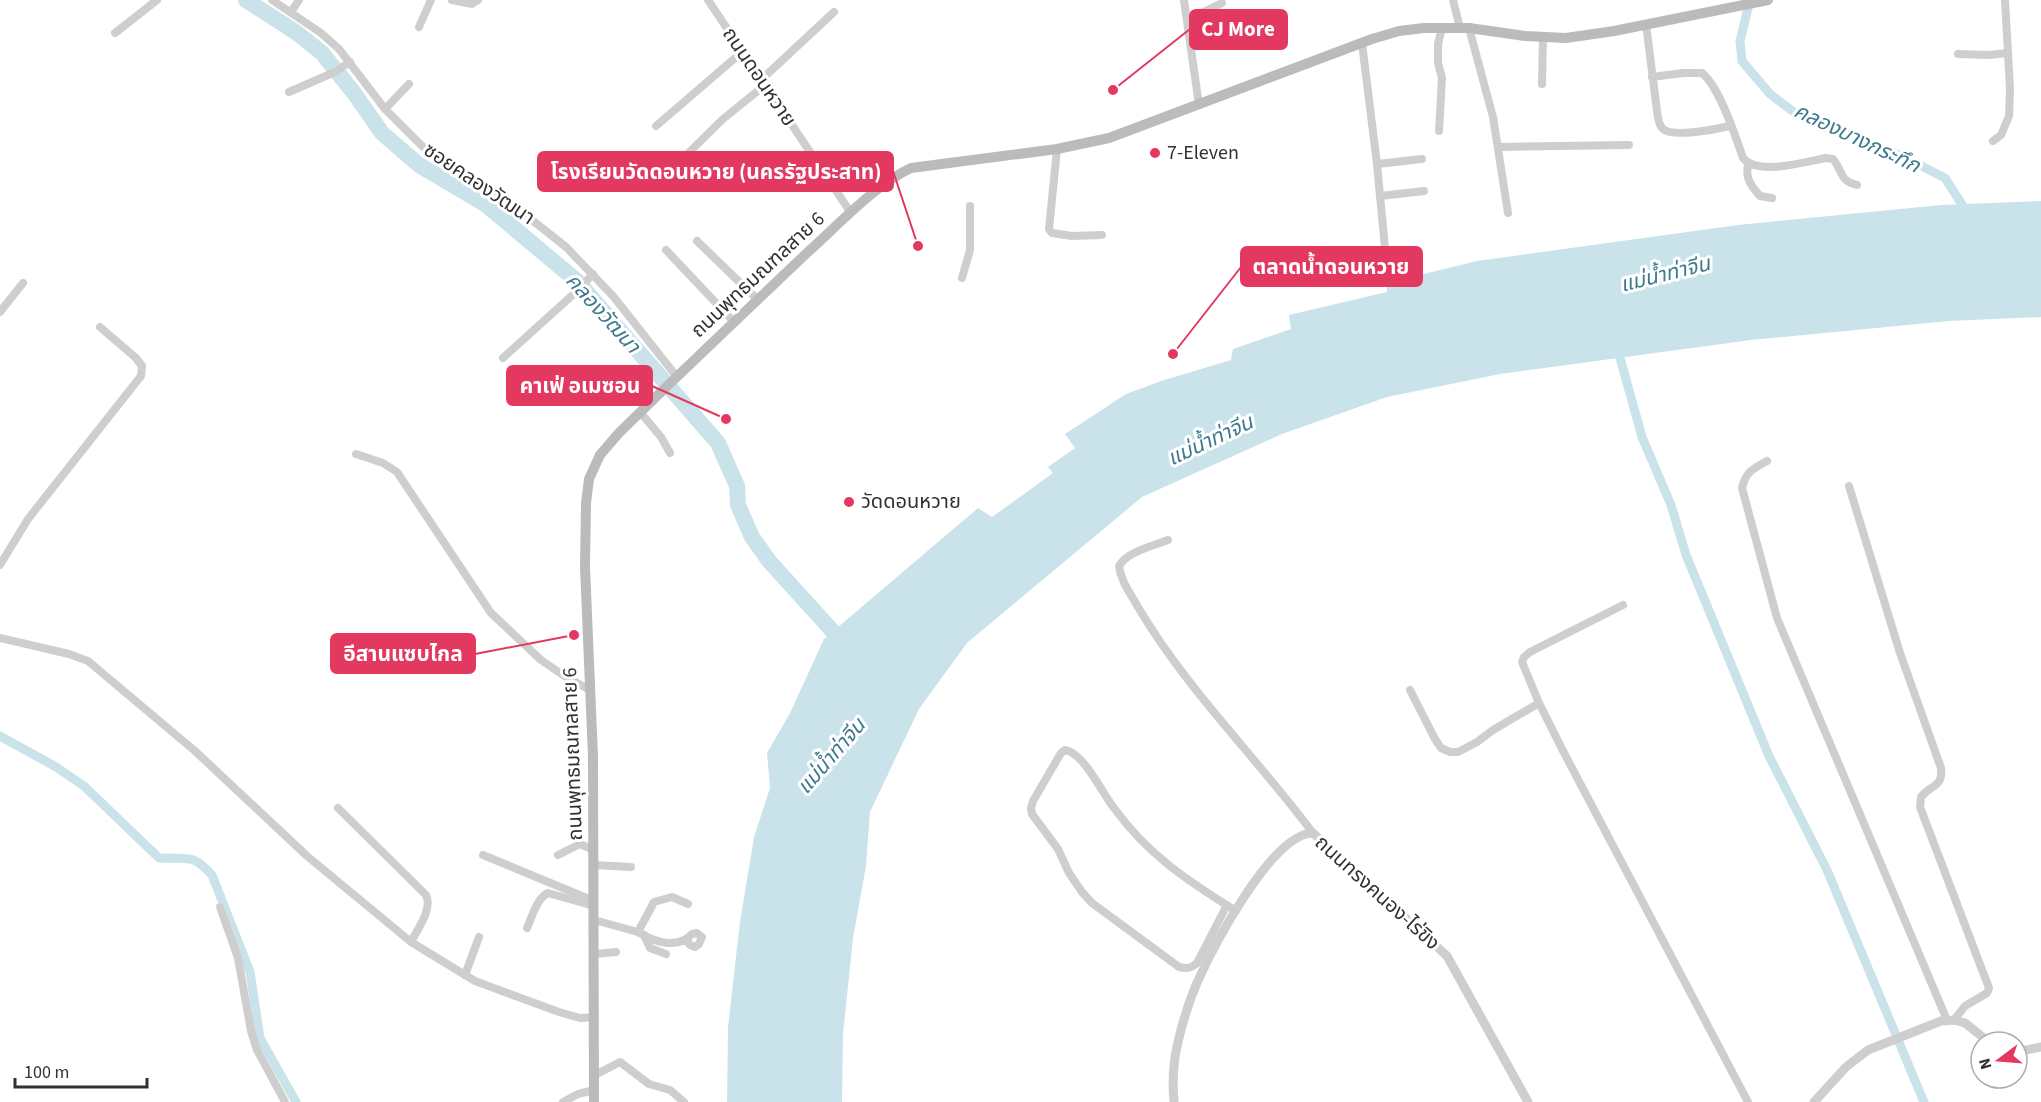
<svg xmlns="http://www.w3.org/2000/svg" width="2041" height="1102" font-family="'Source Sans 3','Noto Sans Thai',sans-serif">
<rect width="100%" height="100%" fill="#fff"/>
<path fill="#cae3eb" d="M2041,201V317L1949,321L1751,340L1500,374L1387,397L1282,434L1142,497L967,643L919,709L870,812L866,866L853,938L843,1034L842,1102H727L728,1027L740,922L754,837L770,788L767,753L790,713L824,639L978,508L992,517L1053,473L1048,467L1075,448L1065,434L1126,394L1161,381L1231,360L1233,349L1291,329L1289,315L1387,292V283L1477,261L1738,225L1941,205Z"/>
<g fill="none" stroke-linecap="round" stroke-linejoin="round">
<g stroke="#cae3eb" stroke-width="9">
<path d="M1750,0L1740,41L1742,61L1770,94L1795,113L1906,158L1945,178L1968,214"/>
<path d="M1617,347L1642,437L1671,505L1686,555L1769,756L1827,870L1924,1102"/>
<path d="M0,736L56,767L84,786L159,858C187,860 191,852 212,875L250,972L260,1038L296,1102"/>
</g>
<path stroke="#cae3eb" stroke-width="16" d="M246,0L297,33L322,53L354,93L382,133L419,165L485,204L577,281L718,443L737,486L738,505L752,537L769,561L847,647"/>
<g stroke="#cecece" stroke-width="8">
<path d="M272,0L321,33L339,49L385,109L422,146L445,163L469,174L498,193L566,247L613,296L677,377"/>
<path d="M452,0L472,4L478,0"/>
<path d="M708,0L851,213"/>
<path d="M1184,0L1199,105"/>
<path d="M1453,0L1460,28"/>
<path d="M291,12L299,0"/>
<path d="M1187,20L1222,3"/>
<path d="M1646,24L1657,111C1658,116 1658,125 1663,129C1673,138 1717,129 1730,126"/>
<path d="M419,27L431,0"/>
<path d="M1469,28L1493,117L1508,213"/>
<path d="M115,33L157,0"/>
<path d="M1362,43L1377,164L1388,280"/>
<path d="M1958,54L1988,55L2008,53"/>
<path d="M1652,77L1683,73H1702C1719,86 1736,137 1743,158C1757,176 1805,162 1826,158L1833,159C1844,172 1838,180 1857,185"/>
<path d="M761,80L834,12"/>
<path d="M1542,84L1543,37"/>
<path d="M289,92L335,72L350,62"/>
<path d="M385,109L409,84"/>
<path d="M656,126L742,52"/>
<path d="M1439,131L1442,78L1438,63V44L1442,28"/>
<path d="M1993,141L2001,135L2009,116L2010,89L2005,0"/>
<path d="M1499,147L1629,145"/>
<path d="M1057,149L1049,229L1052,233L1072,236L1102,235"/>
<path d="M1377,164L1422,159"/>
<path d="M1748,164C1745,178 1751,186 1760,196L1772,198"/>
<path d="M669,172L723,119L765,85"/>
<path d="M1380,196L1424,191"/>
<path d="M697,241L758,300"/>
<path d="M666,250L734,322"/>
<path d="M1385,250H1403L1406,255L1401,260L1386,263"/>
<path d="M962,278L970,250V206"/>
<path d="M0,312L23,283"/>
<path d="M503,358L577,291L593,274"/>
<path d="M640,412L661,437L670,453"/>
<path d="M356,454L383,463L397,472L491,613L541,660L566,677L590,690"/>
<path d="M1767,461C1753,469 1746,471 1742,488L1777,618L1947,1020"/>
<path d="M1849,486L1900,653L1941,768C1943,788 1931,784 1921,797L1920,807L1989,988L1987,993L1965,1006L1954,1020"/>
<path d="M1168,540C1153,546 1128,551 1119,566C1121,582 1131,594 1138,607C1187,690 1256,757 1313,833"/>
<path d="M0,565L28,519L141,376L142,366L136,358L100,327"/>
<path d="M1623,605L1530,652L1524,657L1522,662L1539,703L1562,749L1748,1102"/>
<path d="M0,638L69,654L88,661L195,751L307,856L411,942L475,981L559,1012L580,1018L595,1017"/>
<path d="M1410,690L1435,739L1441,748L1450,752H1458L1477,742L1493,730L1539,703"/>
<path d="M338,808L426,895C433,909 417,930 411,942"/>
<path d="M483,855L594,901"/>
<path d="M558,855L580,844L594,850"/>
<path d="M594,865L631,867"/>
<path d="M1227,905L1197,963C1191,968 1188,969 1179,967L1092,903L1082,892L1069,873L1058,849L1032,814L1031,808L1033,801L1061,753L1065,750C1084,753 1102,793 1114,808C1148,855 1188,881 1236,911"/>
<path d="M220,907L238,958L251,1031L257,1050L285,1102"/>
<path d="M594,920L638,932L654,902L672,897L688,904"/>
<path d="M527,928C532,917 537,898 548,893L594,906"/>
<path d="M638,932C654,942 677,950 692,934L697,933L702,937L699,944L695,947L690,945L687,940"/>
<path d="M644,935L650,948L666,954"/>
<path d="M594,954L616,952"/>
<path d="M465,975L479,937"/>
<path d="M593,1076L620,1062L649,1084L670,1090L684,1102"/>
<path d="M563,1102L578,1094L594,1090"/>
</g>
<g stroke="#cecece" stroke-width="9">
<path d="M2017,1052L2041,1047"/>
<path d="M1174,1102C1172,1080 1173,1060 1179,1038C1183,1021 1189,1002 1196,985C1212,949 1271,834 1313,833L1447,956L1528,1102"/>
<path d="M1814,1102L1846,1067L1868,1050L1941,1021L1954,1020L1965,1023L1989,1042"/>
</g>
<path stroke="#bbb" stroke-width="10" d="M594,1102L593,757L585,567L586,503L589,479L600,455L618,434C681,372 745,312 809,251C838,225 876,184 911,168L1057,149L1109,138L1372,39L1399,31L1424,28H1469L1525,36L1566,38L1614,31L1768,0"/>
</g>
<g fill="#e33960" stroke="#fff" stroke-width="2">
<circle cx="1155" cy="153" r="6"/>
<circle cx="849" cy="502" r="6"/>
</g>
<g text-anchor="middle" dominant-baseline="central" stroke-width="6" stroke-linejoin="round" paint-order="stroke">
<g font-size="20" fill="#313131" stroke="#fff">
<text transform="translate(759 77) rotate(56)">ถนนดอนหวาย</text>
<text transform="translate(479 184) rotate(34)">ซอยคลองวัฒนา</text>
<text transform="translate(758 275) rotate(-43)">ถนนพุทธมณฑลสาย 6</text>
<text transform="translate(573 754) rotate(-92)">ถนนพุทธมณฑลสาย 6</text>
<text transform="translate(1377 893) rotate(42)">ถนนทรงคนอง-ไร่ขิง</text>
</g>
<g font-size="20" fill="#313131" stroke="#fff" text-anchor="start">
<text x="1167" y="153">7-Eleven</text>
<text x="861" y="502">วัดดอนหวาย</text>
</g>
<g font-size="21" font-style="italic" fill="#3d7a8c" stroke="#fff">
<text transform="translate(1857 138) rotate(25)">คลองบางกระทึก</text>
<text transform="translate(1665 274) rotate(-14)">แม่น้ำท่าจีน</text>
<text transform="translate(603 313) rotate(48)">คลองวัฒนา</text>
<text transform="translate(1210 440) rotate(-25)">แม่น้ำท่าจีน</text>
<text transform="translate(831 756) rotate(-49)">แม่น้ำท่าจีน</text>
</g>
</g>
<path fill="none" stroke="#e33960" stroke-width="2" d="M1113 90L1190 29M918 246L893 171M1173 354L1241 267M726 419L652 386M574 635L475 654"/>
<g fill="#e33960" stroke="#fff" stroke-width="2">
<circle cx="1113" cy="90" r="6"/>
<circle cx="918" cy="246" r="6"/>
<circle cx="1173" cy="354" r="6"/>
<circle cx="726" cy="419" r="6"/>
<circle cx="574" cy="635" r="6"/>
</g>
<g fill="#e33960" stroke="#e33960" stroke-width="2">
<rect x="1190" y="10" width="97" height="39" rx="6"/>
<rect x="538" y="152" width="355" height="39" rx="6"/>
<rect x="1241" y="247" width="181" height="39" rx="6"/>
<rect x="507" y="366" width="145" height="39" rx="6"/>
<rect x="331" y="634" width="144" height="39" rx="6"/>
</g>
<g font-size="21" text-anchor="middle" font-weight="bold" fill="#fff">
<text x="1238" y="36">CJ More</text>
<text x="716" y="179">โรงเรียนวัดดอนหวาย (นครรัฐประสาท)</text>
<text x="1331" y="274">ตลาดน้ำดอนหวาย</text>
<text x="580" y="393">คาเฟ่ อเมซอน</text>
<text x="403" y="661">อีสานแซบไกล</text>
</g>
<g transform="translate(1999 1060) rotate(254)"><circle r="28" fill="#ffffff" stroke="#adadad" stroke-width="1.5"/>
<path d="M0-4.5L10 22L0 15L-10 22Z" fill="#e33960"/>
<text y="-9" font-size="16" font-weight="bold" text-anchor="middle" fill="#313131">N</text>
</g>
<path d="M15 1078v9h132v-9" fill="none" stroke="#313131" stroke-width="3"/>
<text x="24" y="1078" font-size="18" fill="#313131" stroke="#ffffff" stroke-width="4.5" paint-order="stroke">100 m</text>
</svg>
